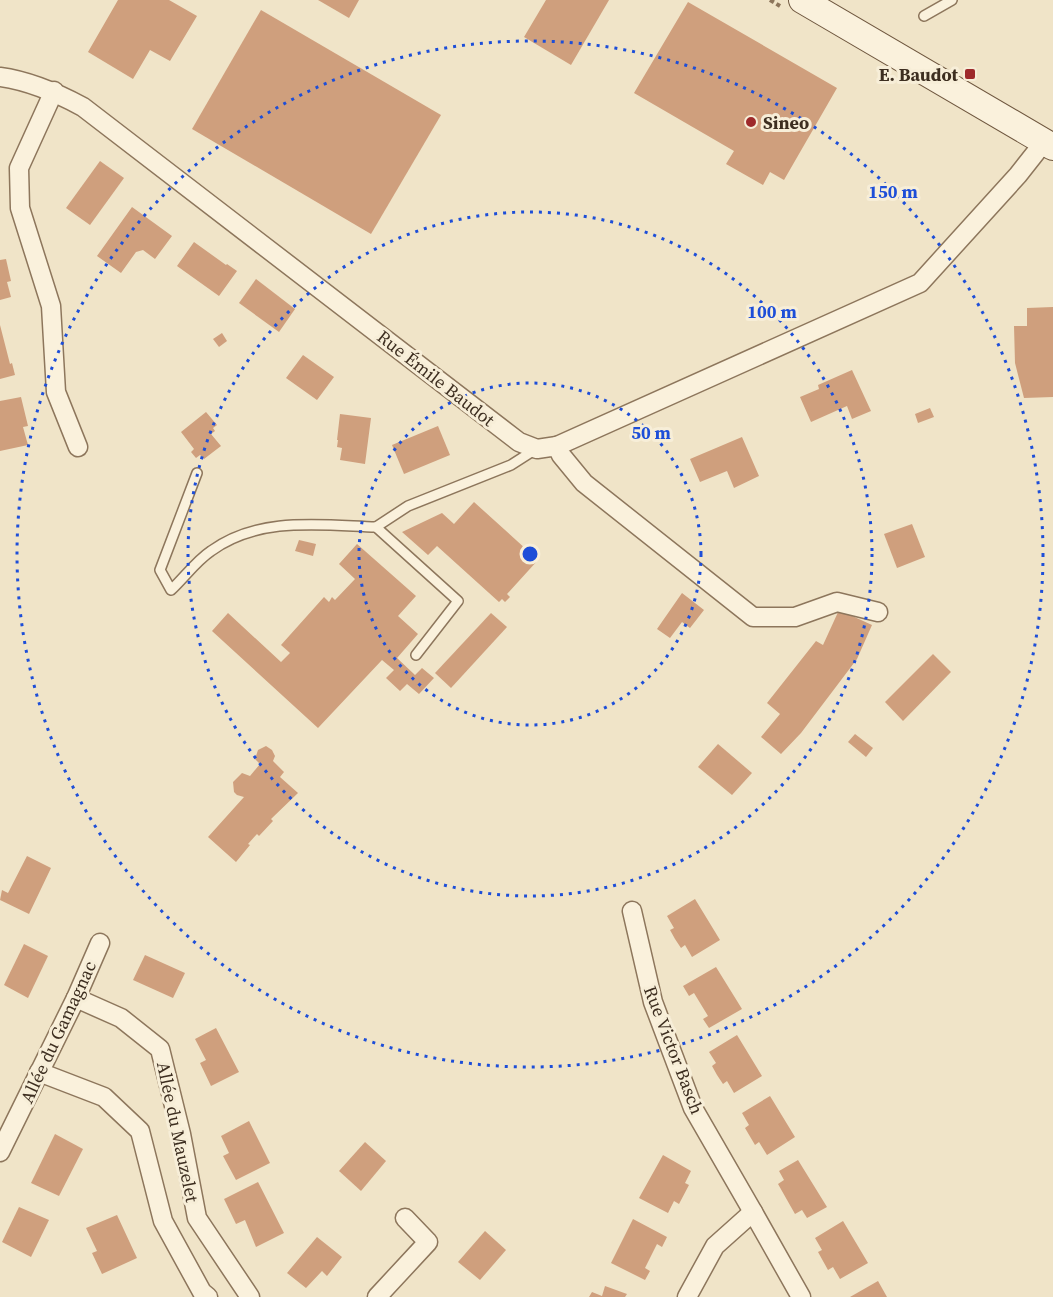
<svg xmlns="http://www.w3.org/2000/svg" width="1053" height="1297" font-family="'Source Serif 4',serif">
<rect width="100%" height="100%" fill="#f0e4c8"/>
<g fill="#cf9f7d">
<path d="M118,0H169L197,16L170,61L150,50L133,79L88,52Z"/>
<path d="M318,0H359L349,18Z"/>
<path d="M546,0H609L571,65L524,37Z"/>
<path d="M688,2L837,88L784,180L770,172L763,185L726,164L734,151L634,93Z"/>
<path d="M261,10L441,115L371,234L192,129Z"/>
<path d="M100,161L124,178L90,225L66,208Z"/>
<path d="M132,207L172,236L155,259L143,250L136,252L121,273L97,256Z"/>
<path d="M194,242L226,265L227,264L237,271L219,296L177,266Z"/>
<path d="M6,259L11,281L7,282L11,297L0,300V260Z"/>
<path d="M256,279L295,309L279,332L239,303Z"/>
<path d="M1053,307V397L1024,398L1015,363L1014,326H1027V308Z"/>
<path d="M0,325L10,364L12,363L15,375L0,379Z"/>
<path d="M222,333L227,341L219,347L213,339Z"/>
<path d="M303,355L334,377L317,400L286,378Z"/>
<path d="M852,370L871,411L852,419L847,406L811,422L800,397L819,389L818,385Z"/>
<path d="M21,397L28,426L23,427L28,445L0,451V401Z"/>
<path d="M930,408L934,417L918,423L915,414Z"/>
<path d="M206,412L217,425L213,428L215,431L211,434L221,446L204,459L200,455L196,458L191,452L194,449L181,432Z"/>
<path d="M340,414L371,418L365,464L340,460L342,448L337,447L338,440H337Z"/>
<path d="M438,426L450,455L404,474L392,445Z"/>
<path d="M742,437L759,476L734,488L727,471L700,482L690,459Z"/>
<path d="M474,502L538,560L507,594L510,597L505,602L502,599L499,602L437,546L428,555L402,532L442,513L454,524Z"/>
<path d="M912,524L925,557L897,568L884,534Z"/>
<path d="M299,540L316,544L313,556L295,551Z"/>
<path d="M357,544L416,596L398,616L418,634L397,658L415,675L422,668L434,678L419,694L407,684L400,691L386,678L394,670L382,660L318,728L212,631L228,613L281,662L290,653L281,645L324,597L329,602L332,597L335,600L355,579L339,564Z"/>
<path d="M682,593L704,610L690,628L682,622L670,638L657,629Z"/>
<path d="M839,610L872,625L857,659L801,733L781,754L761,737L780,714L767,703L816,641L823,645Z"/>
<path d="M491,613L507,627L451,688L435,673Z"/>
<path d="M933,654L951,672L903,721L885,702Z"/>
<path d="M855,734L873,748L866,757L848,742Z"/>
<path d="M718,744L752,773L732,795L698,767Z"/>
<path d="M266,746L272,750L275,756L273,761L284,772L280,777L298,793L271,819L273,821L259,836L257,834L248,844L250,845L236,862L208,837L244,797L237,795L234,792L233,782L242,773L250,776L260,764L255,759L258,750Z"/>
<path d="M27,856L51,868L29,914L0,900L2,890L8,893Z"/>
<path d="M695,899L720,940L692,957L685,945L681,948L675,939L670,930L674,928L667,916Z"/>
<path d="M24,944L48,956L28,998L4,985Z"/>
<path d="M145,955L185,973L173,998L133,980Z"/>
<path d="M716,967L742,1009L709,1028L703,1019L708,1016L694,993L689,996L683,986Z"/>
<path d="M216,1028L239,1072L211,1086L200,1063L206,1060L195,1039Z"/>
<path d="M737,1035L762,1076L734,1093L727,1081L723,1084L717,1075L712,1066L716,1063L709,1052Z"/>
<path d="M770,1096L795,1137L767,1155L759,1142L755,1145L745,1128L749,1125L742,1113Z"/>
<path d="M249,1121L270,1163L236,1180L223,1156L229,1153L221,1136Z"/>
<path d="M55,1134L83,1149L59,1196L31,1183Z"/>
<path d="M365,1142L386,1161L361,1191L339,1171Z"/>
<path d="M663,1155L691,1171L685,1183L689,1185L679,1204L674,1201L668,1213L639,1198Z"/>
<path d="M798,1160L827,1207L807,1218L802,1210L795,1214L778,1184L784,1180L779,1171Z"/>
<path d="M258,1182L284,1233L256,1247L245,1220L236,1224L224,1199Z"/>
<path d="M19,1207L49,1220L31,1257L2,1242Z"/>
<path d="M117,1215L137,1258L102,1274L92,1253L97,1251L86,1228Z"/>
<path d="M633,1219L667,1237L662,1247L657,1244L645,1268L650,1271L645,1280L611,1263Z"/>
<path d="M843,1221L868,1263L840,1279L833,1267L828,1270L818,1252L822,1250L815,1238Z"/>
<path d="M485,1231L506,1250L480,1280L458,1262Z"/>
<path d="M317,1237L342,1257L327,1276L322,1271L306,1288L287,1273Z"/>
<path d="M878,1281L887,1297H850Z"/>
<path d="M605,1286L627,1294L625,1297H589L592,1292L602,1296Z"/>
</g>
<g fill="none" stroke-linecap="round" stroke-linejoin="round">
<g stroke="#8d765c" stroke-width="12">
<g id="lane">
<path d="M924,16L952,0"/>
<path d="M197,473L160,570L171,590C184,578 196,561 211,551C259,516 320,525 376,527"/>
<path d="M416,655L458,601L376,527L408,506L511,465L536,449"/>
</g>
</g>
<g stroke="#8d765c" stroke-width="21">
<g id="street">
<path d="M0,77C30,81 57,93 83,107L519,442L537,449L557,446L561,455L584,483L753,617H795L837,602L878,612"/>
<path d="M54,91L19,168L20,208L51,306L56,392L78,447"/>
<path d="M557,446L920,283L1018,175L1044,142"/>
<path d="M632,911L653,1002L693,1108L753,1212"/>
<path d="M76,998L121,1018L160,1049L181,1134L197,1218L250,1297"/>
<path d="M39,1072L104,1097L140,1131L163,1221L202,1292L208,1297"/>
<path d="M0,1152L76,998L100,943"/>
<path d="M377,1297L428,1242L405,1218"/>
<path d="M687,1297L715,1246L753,1212L801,1297"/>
</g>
</g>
<g stroke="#6f573f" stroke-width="28">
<path id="secondary" d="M802,0L1053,147"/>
</g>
<path stroke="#8d765c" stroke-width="4" stroke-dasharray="4.5 3" stroke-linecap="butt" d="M770,0L780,6"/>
<use href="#lane" stroke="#faf1dc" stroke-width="9"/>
<use href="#street" stroke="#faf1dc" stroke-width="18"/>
<use href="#secondary" stroke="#faf1dc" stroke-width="26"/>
</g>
<g fill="none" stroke="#1d4ed8" stroke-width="3" stroke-dasharray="3 6">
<circle cx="530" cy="554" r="171"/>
<circle cx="530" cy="554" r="342"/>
<circle cx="530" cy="554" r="513"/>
</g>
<g fill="#9e2a2b" stroke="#f7eed8" stroke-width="2">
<rect x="964" y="68" width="12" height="12" rx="3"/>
<circle cx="751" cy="122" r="6"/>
</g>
<g text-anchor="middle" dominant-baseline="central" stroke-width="6" stroke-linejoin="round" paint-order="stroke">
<g font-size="18" font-weight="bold" fill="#3d2e20" stroke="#f7eed8" text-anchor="end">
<text x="958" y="74">E. Baudot</text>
<text x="763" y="122" text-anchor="start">Sineo</text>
</g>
<g font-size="18" fill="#3d2e20" stroke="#f7eed8">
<text transform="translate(436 378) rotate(38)">Rue Émile Baudot</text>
<text transform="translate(58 1032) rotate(-65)">Allée du Gamagnac</text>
<text transform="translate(674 1050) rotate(69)">Rue Victor Basch</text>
<text transform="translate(178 1132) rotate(78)">Allée du Mauzelet</text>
</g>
</g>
<circle cx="530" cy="554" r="9" fill="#1d4ed8" stroke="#f7eed8" stroke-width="3"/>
<g font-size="18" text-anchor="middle" font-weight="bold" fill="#1d4ed8" stroke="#f7eed8" stroke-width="6" stroke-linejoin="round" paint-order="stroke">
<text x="893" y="198">150 m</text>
<text x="772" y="318">100 m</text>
<text x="651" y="439">50 m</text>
</g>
</svg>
